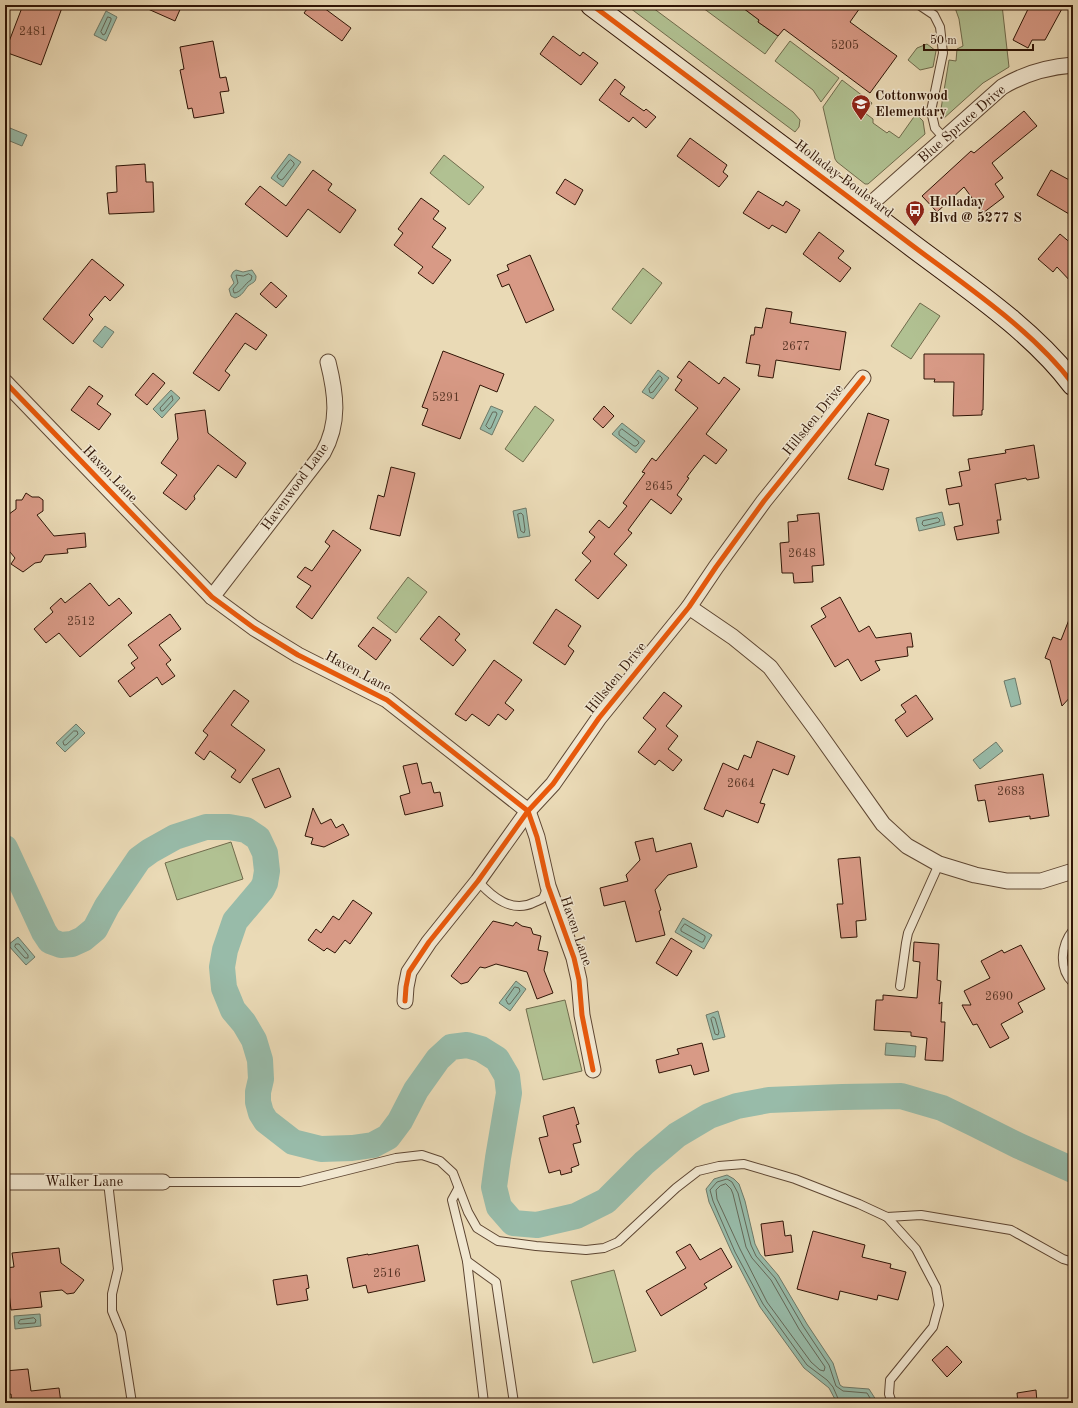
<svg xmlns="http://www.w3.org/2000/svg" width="1078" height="1408" font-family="'Old Standard TT',serif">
<rect width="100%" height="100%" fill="#eadab6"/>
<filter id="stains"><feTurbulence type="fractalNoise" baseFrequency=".005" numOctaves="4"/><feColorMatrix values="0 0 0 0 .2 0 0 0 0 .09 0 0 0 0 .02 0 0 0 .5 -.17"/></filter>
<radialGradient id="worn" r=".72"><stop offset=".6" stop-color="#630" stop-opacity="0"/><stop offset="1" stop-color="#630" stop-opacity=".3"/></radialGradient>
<g fill="#b1c192" stroke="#706b4c">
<path d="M626,5H649L793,112L800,120L799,127L795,132Z"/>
<path d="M699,5H739L759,20L758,22L778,36L765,54Z"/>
<path d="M954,5H1002L1009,67L983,83L943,119L941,114V109L949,60L956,61L957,49L963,46L959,19Z"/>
<path d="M790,41L839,78L821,102L813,90L775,61Z"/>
<path d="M927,44L936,51L933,67L920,70L908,60L917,48Z"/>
<path d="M842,80L872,103L865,113L873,119V123L887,133L889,131L899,138L916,114L923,121L925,134L868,184H865L837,162L835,159L823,107Z"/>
<path d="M444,155L484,187L469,205L430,173Z"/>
<path d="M643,268L662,283L631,324L612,309Z"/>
<path d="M920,303L940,316L911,359L891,346Z"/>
<path d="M535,406L554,420L523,462L505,449Z"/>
<path d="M408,577L427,592L396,633L377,618Z"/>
<path d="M231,842L243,879L177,900L165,863Z"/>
<path d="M565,1000L582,1071L543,1080L526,1009Z"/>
<path d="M614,1270L636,1351L593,1363L571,1281Z"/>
</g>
<g fill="#98bba9" stroke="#6e7968">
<path d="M106,11L117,17L106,41L94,35Z"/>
<path d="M5,126L27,135L22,146L5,139Z"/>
<path d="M289,154L301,162L283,187L271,178Z"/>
<path d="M236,270L243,272L252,270L256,276C256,283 253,282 248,286C244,291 242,296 235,298L231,296L229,289L234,283L231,276L233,272Z"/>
<path d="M105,326L114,332L102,348L93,341Z"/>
<path d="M658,370L669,378L653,399L642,392Z"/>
<path d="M171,390L180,398L162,418L153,409Z"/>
<path d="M491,406L503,411L492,435L480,429Z"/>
<path d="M622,423L645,441L636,453L612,434Z"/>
<path d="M526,508L530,536L518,538L513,511Z"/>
<path d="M942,512L945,525L919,531L916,518Z"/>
<path d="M1015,678L1021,704L1011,707L1004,681Z"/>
<path d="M76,724L85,733L65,752L56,743Z"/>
<path d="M996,742L1003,751L980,769L973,760Z"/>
<path d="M683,918L712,935L704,949L675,932Z"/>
<path d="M18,937L35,957L26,965L8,945Z"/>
<path d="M516,981L526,989L510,1011L499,1003Z"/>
<path d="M718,1011L725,1037L713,1040L706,1015Z"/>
<path d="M886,1043L916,1046L915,1057L885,1055Z"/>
<path d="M727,1175L734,1179L739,1184L745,1201L755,1244L760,1254L778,1275L807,1324L833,1363L838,1379L840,1385L843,1387L869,1389L878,1403H837L829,1388L804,1368L760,1307L732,1253L709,1202L706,1189L714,1179Z"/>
<path d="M40,1314L41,1326L15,1329L14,1316Z"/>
</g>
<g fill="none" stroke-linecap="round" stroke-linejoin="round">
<g stroke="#646858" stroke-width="1">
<path d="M108,17L111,18V20L105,34L103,35L101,32Z"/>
<path d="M291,160L294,163V165L283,179L281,180L278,178L277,176L289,161Z"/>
<path d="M249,274L252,276L251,280C245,283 241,293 234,293L233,289L238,283L236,275L243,276Z"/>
<path d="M660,376L662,378V380L653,392L650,393L649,389Z"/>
<path d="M172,396L173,400L163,411H161L160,408L170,397Z"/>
<path d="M493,412H496L497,414L491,428L489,429L486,426Z"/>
<path d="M622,429L638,441L639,443L636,446H634L619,435V432Z"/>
<path d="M518,514L521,513L523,515L525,530L524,533L521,531Z"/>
<path d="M938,518L940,520L939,522L924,526L922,524L923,521Z"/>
<path d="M74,731H77L78,734L66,745H64L63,742Z"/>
<path d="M685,924L705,936V938L703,942H701L681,931V929Z"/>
<path d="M16,944H19L28,955V958H25L15,947Z"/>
<path d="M515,987L519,988L520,991L510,1004H508L506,1000Z"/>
<path d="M713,1017L715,1018L719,1032L718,1035L715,1034L711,1019Z"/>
<path d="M726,1184L731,1189L733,1194L746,1247L752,1258L771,1280L799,1329L825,1367L824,1371L820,1370L811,1362L767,1302L740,1249L717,1199L716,1190L720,1186Z"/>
<path d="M34,1318L36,1320L35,1323L20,1324L18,1323L20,1320Z"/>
<path d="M840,1403L833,1387L827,1380L807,1365L763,1304L735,1252L713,1201L710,1190L717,1182L727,1179L732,1182L738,1193L751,1245L756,1256L775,1278L803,1326L829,1365L836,1386L843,1391L867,1393L873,1403"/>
</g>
<path stroke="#98bba9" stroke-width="26" d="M5,848L44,932L50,941L61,945L72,944L83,939L95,929L107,906L139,859L150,851L175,837L206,827H229L246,830L258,838L265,853L267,871L265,883L262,889L235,921L225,950L222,967L224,988L233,1010L244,1023L254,1040L260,1060L261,1079L258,1092V1102L261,1113L266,1121L293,1142L321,1149L352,1148L373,1145L388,1137L400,1121L416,1090L438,1059L451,1047L467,1045L481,1049L497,1059L507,1076L509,1093L498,1158L494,1187L499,1207L513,1223L537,1225L576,1216L606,1201L644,1163L677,1135L709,1116L737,1106L769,1100L842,1097L901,1096L942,1108L975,1124L1019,1146L1073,1170"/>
</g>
<g fill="#d89a86" stroke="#301506">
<path d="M23,5H63L41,65L5,52Z"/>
<path d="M139,5H182L175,21Z"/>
<path d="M310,5H320L351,28L342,41L304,13Z"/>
<path d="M739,5H862L850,22L897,56L870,93L784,29L778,36L758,22L759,20Z"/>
<path d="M1030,5H1064L1045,40H1032L1028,48L1013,40Z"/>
<path d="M553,36L580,56L583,52L598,63L581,85L540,54Z"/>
<path d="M213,41L220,78L226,77L229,91L220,92L224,113L194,118L192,108L188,109L180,70L184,69L180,47Z"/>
<path d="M615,79L625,87L620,94L644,111L646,109L656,117L646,128L633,117L629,122L599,100Z"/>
<path d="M1024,111L1037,126L992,163L1003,178L995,184L1004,197L983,213L964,187L937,212L922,196L971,151L974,153Z"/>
<path d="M690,138L727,165L723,172L728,176L719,187L677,156Z"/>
<path d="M145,164L146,182H153L154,212L109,214L107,193L117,192L116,166Z"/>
<path d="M313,170L332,184L328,190L356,210L340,233L308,209L287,237L245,204L260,186L286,206Z"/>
<path d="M1051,170L1073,182V207L1069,214L1037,195Z"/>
<path d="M565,179L583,190L575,205L556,193Z"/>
<path d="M758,191L783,206L786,201L800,210L786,233L772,225L769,229L743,213Z"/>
<path d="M421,198L439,211L433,219L446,228L432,247L451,260L433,284L418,273L423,267L394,245L403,233L398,229Z"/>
<path d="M819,232L844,251L838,258L851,268L840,282L803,254Z"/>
<path d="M1060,234L1073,245V284L1057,267L1053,272L1038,259Z"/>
<path d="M530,255L554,310L526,323L509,284L502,287L497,275L509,270L507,265Z"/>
<path d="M92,259L124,285L110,301L105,296L89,315L93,319L73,344L43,319Z"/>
<path d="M271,282L287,296L276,308L260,294Z"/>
<path d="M766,308L792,312L790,323L846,332L840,370L776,360L773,378L758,376L760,365L746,363L751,335H754L755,327L762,328Z"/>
<path d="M236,313L267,335L256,350L245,343L225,371L230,375L219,391L193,373Z"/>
<path d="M443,351L504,374L497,392L480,385L460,439L422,425L428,409L422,407Z"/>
<path d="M924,354H984L983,410H982V415L953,416L954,382H934L935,379H924Z"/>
<path d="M689,361L719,384L724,377L740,389L706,434L727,450L716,464L704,455L687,477L689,478L677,495L682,499L671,514L651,499L628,530L632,533L614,554L627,565L598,599L575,580L591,561L582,553L595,537L589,532L599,520L609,528L627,506L623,503L645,473L642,472L652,458L656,461L698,408L675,390L682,380L677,377Z"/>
<path d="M153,373L165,383L147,405L135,395Z"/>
<path d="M89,386L103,396L97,404L111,414L99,430L71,410Z"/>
<path d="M604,406L614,416L603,428L593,419Z"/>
<path d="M205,410L208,433L246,463L236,478L218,465L194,496L195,499L186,510L163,493L177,475L161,463L178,439L175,414Z"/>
<path d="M868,413L889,420L875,465L889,469L883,490L848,479Z"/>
<path d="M1034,445L1039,478L1027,480L1026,478L995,484L1001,520H997L999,533L957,540L954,527L963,525L959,503L949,505L946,489L962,486L959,472L970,470L968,459L1006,453L1005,450Z"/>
<path d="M391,467L415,473L400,536L370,529L378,495L384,497Z"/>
<path d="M26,493L32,497H39L43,500V511L37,515L54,536L85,533L86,547L67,549L68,553L45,555L41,562L35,563L23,572L11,564L15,558L5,546V517L16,509V500H22Z"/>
<path d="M819,513L824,565L812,566L813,582L794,583L793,573H782L780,543L789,542L788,522L798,521L797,515Z"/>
<path d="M333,530L361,550L312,619L296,607L311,586L297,577L305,567L312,571L330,546L325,542Z"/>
<path d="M90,583L109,606L119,598L132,613L80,657L59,633L46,643L34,629L53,612L50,608L61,598L65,603Z"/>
<path d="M840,597L859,632L869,626L876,638L911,633L913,647H907L908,656L875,661L880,670L861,681L848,659L835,667L811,626L826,617L821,608Z"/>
<path d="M556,609L581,626L568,646L574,651L565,665L533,643Z"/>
<path d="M1072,612H1073V694L1062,706L1050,660L1045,658L1053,637L1061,640Z"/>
<path d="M170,614L181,629L159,645L171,660L166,664L175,676L162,685L157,677L130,697L118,681L135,668L131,663L138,658L128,645Z"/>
<path d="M439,616L460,634L455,640L466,650L453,666L420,639Z"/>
<path d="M373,627L391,640L376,660L358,646Z"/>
<path d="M494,660L522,680L505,703L514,710L506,720L498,714L489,726L472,714L466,721L455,714Z"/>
<path d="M234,690L249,701L231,725L265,750L240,783L231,777L236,770L210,751L204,760L195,753L208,735L203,731Z"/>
<path d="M664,692L682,706L666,726L678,736L668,749L682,760L673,771L659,760L655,765L638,752L656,729L643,718Z"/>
<path d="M916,695L933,719L907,737L895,720L906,712L901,705Z"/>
<path d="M757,741L795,756L788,775L773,769L760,803L765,804L758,823L726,810L723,817L704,809L723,763L738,770L744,755L751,758Z"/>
<path d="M417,763L422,784L431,782L434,793L440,792L443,806L405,815L400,796L410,793L403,766Z"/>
<path d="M279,768L291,797L265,808L252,779Z"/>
<path d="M1043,774L1049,816L1030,819V816L989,822L985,800L978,801L975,785Z"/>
<path d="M313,808L321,824L331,819L336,828L343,824L349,835L324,847L311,844L313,838L305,836Z"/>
<path d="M653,838L656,852L691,843L697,867L668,875L655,890L661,910L659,911L665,935L636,942L625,901L604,906L600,888L628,881L626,875L640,860L635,842Z"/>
<path d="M860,857L866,920L856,921L857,937L841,938L837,904H843L838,859Z"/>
<path d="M353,900L372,913L350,944L345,940L335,953L327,948L324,951L308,940L316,929L321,933L333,916L339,920Z"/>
<path d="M493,921L513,926L516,922L522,926L531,928L533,934L541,936L538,950L548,952L544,970L553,993L537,999L527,972L496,964L485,968L480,967L468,982L461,984L451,976Z"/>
<path d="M671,938L692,951L677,976L656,963Z"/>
<path d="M914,942L939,944L937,980L941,981L939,1004L942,1002L941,1022H945L943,1061L925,1060L927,1038L911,1036V1032L874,1030L876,1000H883V995L917,998L920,962L913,961Z"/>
<path d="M1021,945L1045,989L1018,1003L1023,1012L1001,1024L1009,1038L990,1048L977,1024L973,1025L962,1005H971L964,991L990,978L981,961L1002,950L1004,953Z"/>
<path d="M702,1043L709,1071L694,1075L691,1065L659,1073L656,1060L679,1054L677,1049Z"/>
<path d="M574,1107L579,1124L576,1125L581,1142L573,1144L579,1165L571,1168L572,1172L561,1175L560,1170L549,1173L539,1138L548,1136L543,1116Z"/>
<path d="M783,1221L785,1236L791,1235L793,1252L765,1256L761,1224Z"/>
<path d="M813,1231L865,1245L862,1257L891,1264L890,1268L906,1272L898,1300L878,1295L877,1300L840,1291L838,1300L797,1289Z"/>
<path d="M690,1244L700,1260L721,1248L732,1267L704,1284L707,1288L661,1316L646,1291L686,1268L676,1252Z"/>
<path d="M418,1245L425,1281L368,1293L366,1285L353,1288L347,1258L368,1254V1255Z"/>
<path d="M59,1248L61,1263L84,1280L74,1293L67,1294L62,1290L40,1292L42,1307L11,1310L9,1293L5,1299V1268L14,1267L12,1253Z"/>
<path d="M307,1275L309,1288L306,1289L308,1300L277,1305L273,1280Z"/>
<path d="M947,1346L962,1362L947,1377L932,1360Z"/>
<path d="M28,1369L31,1391L59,1388L61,1403H12L11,1394L5,1395V1371Z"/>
<path d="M1036,1390L1037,1402L1034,1403H1018L1017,1393Z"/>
</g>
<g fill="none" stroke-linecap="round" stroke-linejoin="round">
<g stroke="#5e4632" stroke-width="10">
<g id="lane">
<path d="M919,5L934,15L940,27L943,53L931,111L935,128L944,138"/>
<path d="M478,881C492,897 512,914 535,902C537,901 541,900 543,898C545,895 546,889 548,886"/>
<path d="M1073,930C1061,945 1058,968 1073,983"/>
<path d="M900,986L906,943L908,933L939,864"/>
<path d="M108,1182L118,1269L112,1294V1311L121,1333L132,1403"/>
<path d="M163,1182H300L396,1158L422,1155L440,1161L453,1173L468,1212L477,1228L498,1241L536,1246L586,1250L604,1248L618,1242L676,1188L698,1171L719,1166L744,1164L795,1179L859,1204L887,1217L921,1215L1011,1230L1063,1259L1073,1262"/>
<path d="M458,1189L452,1200L467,1261L496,1282L514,1403"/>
<path d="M887,1217L916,1249L936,1287L939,1305L933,1327L890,1380L889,1394L892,1403"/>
<path d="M467,1261L484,1403"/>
</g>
</g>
<g stroke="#5e4632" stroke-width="17">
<g id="street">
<path d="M865,209L1002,87C1025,73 1047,67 1073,65"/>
<path d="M5,382L212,597L254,628L298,655L387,700L528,811L537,837L548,886L574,958L579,980L582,1015L593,1070"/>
<path d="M212,597L323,453C340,423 336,394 328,362"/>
<path d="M689,607L733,637L770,667L815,728L883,824L907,846L939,864L975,875L1007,881H1041L1073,871"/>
<path d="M405,1001L406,987L409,972L429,942L478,881L528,811L553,784L599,718L689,607L716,567L764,501L863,378"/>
<path d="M5,1182H163"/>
</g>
</g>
<g stroke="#301506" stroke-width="24">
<path id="secondary" d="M592,5C696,83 801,161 905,240C960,282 1031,328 1073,384"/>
</g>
<use href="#lane" stroke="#f1e7d0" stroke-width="8"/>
<use href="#street" stroke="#f1e7d0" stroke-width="15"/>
<use href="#secondary" stroke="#f1e7d0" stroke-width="22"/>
<g stroke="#f1e7d0" stroke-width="8">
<g id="cycleway">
<path d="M592,5C696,83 801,161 905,240C960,282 1031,328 1073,384"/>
<path d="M5,382L212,597L254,628L298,655L387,700L528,811L537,837L548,886L574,958L579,980L582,1015L593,1070"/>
<path d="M405,1001L406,987L409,972L429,942L478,881L528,811L553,784L599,718L689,607L716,567L764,501L863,378"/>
</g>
</g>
<use href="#cycleway" stroke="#e8590c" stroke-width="5"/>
</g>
<defs>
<g id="school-pin" transform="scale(1)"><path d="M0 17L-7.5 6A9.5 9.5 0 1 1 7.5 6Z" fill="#8f2418" stroke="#f1e7d0"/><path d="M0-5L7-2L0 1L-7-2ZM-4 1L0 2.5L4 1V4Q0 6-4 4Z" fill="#fff"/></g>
<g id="bus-pin" transform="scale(1)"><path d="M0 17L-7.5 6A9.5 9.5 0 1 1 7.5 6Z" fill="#8f2418" stroke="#f1e7d0"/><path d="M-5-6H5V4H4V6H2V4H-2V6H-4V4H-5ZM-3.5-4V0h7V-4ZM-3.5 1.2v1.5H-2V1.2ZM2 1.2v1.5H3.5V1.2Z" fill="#fff"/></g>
</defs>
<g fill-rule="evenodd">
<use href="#school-pin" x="861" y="104"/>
<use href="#bus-pin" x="915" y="210"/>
</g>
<g text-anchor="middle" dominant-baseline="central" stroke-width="3" stroke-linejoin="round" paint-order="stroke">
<g font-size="12" fill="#5a3626">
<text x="33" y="32">2481</text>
<text x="845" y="46">5205</text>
<text x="796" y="347">2677</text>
<text x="446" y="398">5291</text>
<text x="659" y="487">2645</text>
<text x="802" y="554">2648</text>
<text x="81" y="622">2512</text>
<text x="741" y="784">2664</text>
<text x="1011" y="792">2683</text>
<text x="999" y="997">2690</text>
<text x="387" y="1274">2516</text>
</g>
<g font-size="14" font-weight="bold" fill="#301506" stroke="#f1e7d0" text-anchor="start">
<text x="875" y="96">Cottonwood<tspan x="875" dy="16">Elementary</tspan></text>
<text x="929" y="202">Holladay<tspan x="929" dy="16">Blvd @ 5277 S</tspan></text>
</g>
<g font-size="14" fill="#301506" stroke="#f1e7d0">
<text transform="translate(962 124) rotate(-41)">Blue Spruce Drive</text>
<text transform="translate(844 179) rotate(37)">Holladay Boulevard</text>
<text transform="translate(813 420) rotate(-51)">Hillsden Drive</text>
<text transform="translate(110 474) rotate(46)">Haven Lane</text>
<text transform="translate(295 487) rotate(-54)">Havenwood Lane</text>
<text transform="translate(358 672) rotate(28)">Haven Lane</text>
<text transform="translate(616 678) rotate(-51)">Hillsden Drive</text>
<text transform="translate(576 931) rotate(71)">Haven Lane</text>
<text x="84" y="1182">Walker Lane</text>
</g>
</g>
<rect width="1078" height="1408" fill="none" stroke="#eadab6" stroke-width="20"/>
<rect x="6" y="6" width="1066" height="1396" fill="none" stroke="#301506" stroke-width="2"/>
<rect x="10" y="10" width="1058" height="1388" fill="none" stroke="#301506"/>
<path d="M924 44v6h109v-6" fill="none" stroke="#301506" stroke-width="2"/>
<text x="930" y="44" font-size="12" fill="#301506" stroke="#f1e7d0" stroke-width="3" paint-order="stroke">50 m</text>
<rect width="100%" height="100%" filter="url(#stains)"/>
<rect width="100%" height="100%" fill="url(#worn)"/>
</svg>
